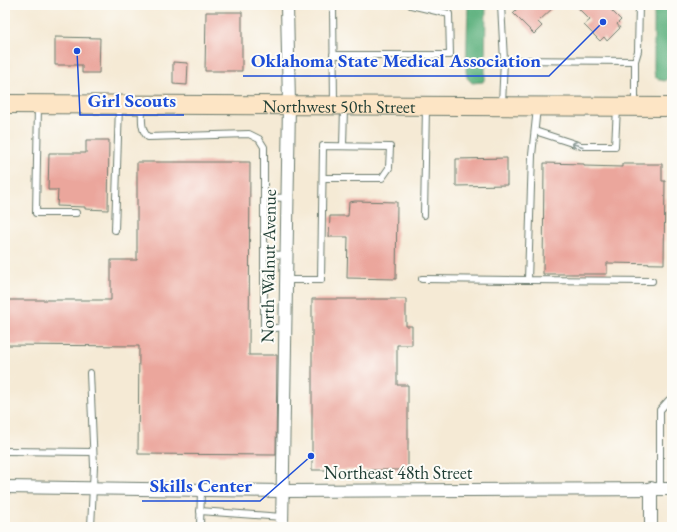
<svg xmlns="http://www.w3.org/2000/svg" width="677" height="532" font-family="'EB Garamond',serif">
<rect width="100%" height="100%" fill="#fdfcf7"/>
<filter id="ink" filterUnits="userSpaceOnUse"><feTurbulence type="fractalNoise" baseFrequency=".025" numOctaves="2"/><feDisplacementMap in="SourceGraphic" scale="8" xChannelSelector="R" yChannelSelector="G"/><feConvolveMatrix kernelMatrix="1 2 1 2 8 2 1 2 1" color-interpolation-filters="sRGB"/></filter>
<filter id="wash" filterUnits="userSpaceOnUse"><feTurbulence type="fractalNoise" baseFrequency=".012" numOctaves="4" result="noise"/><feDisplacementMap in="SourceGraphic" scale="16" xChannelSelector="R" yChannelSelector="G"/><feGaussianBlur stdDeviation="0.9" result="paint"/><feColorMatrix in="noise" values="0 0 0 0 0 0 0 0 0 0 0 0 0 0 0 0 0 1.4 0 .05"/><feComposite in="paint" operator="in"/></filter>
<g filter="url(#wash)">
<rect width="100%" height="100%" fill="#f5ead5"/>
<g fill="#5cb07d" stroke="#3e7658">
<path d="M468,5H486L485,78L483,82L472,83L467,78L466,71Z"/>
<path d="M654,5H671L670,73L668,78L665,81L660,80L655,77L654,71Z"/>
</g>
<g id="blocks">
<g fill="#eba69c">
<path d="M521,5H556L538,22L542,26L534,34L513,13Z"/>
<path d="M575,5H606L621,20L617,24L620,28L607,41L604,37L600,41L584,25L590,20Z"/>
<path d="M206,12H242V71H205Z"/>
<path d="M55,37L100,38L99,73H82V65H55Z"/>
<path d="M173,62L188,63L187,85L173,84Z"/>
<path d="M86,140H109L108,210L85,209V207L57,206L58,190H48L49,153H86Z"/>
<path d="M507,158V185L456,186V159Z"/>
<path d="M137,162H250L249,355H277L276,455L138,454L139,346L5,345V300H111V260H137Z"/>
<path d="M544,163L584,164V166L622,167V164H662V181H665L664,264L607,263V274H543Z"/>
<path d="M355,201L397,202L396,279L347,278L348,237H329L330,216H348L349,202Z"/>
<path d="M312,299H406V326H412V345H397V385H408V470H312Z"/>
</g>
</g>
</g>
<g filter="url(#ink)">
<use href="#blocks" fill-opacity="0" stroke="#6a7a6c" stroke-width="1"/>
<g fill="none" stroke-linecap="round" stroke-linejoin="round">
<g stroke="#6a7a6c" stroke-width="8">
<g id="lane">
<path d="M333,5L334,104"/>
<path d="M501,5L504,60L502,104"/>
<path d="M333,55H450L449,14L411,5"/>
<path d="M504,60L635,61L638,51L639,5"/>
<path d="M635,61V106"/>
<path d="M38,106L36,213H76"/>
<path d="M142,106C142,116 140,130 148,137L249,134L259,139L264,147V327L266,329L285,327"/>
<path d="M537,108L532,155L528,280L652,281"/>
<path d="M535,131L581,146H615L617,108"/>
<path d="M343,146L344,108"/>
<path d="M264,197L287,198"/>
<path d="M424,215L426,107"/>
<path d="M115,230L119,106"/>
<path d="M264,254L286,255"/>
<path d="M422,279L528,280"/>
<path d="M286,280H321L323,146L390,147L389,168L382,178H323"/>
<path d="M90,373L94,466L91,527"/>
<path d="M5,451L93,452"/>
<path d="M660,488V410L669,400L672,398"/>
<path d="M200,511L282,517"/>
<path d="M200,527L201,490"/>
</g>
</g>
<g stroke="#6a7a6c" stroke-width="14">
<g id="street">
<path d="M5,487L282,491L672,489"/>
<path d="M651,488V527"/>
<path d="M282,527L289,105L287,5"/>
</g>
</g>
<g stroke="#6a7a6c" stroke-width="20">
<g id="secondary">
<path id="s1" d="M5,104L672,107"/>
</g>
</g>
<use href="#lane" stroke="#fff" stroke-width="6"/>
<use href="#street" stroke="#fff" stroke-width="12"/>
<use href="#secondary" stroke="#fde5c5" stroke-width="18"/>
</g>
<defs><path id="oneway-shaft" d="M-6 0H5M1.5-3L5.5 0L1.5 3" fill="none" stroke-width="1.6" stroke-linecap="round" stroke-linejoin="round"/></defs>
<use stroke="#8f9e9a" href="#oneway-shaft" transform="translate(577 145) rotate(-165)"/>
</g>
<g text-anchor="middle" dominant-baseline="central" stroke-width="4" stroke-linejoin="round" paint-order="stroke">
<g font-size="18" fill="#1f3d34" stroke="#fdfcf7">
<text stroke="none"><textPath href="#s1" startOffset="334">Northwest 50th Street</textPath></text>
<text transform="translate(268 266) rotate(-89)">North Walnut Avenue</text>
<text x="398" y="472">Northeast 48th Street</text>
</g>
</g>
<path fill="none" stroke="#1d4ed8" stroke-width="1.5" d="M603 22L549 76H243M77 51L80 115H184M311 456L260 501H142"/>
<g fill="#1d4ed8" stroke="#fdfcf7" stroke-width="1.5">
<circle cx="603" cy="22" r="4"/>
<circle cx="77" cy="51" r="4"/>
<circle cx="311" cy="456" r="4"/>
</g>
<g font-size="19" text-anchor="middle" font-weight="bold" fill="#1d4ed8" stroke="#fdfcf7" stroke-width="4" stroke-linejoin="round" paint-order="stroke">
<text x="396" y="67">Oklahoma State Medical Association</text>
<text x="132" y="107">Girl Scouts</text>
<text x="201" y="492">Skills Center</text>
</g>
<rect width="677" height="532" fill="none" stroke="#fdfcf7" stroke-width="20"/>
</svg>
